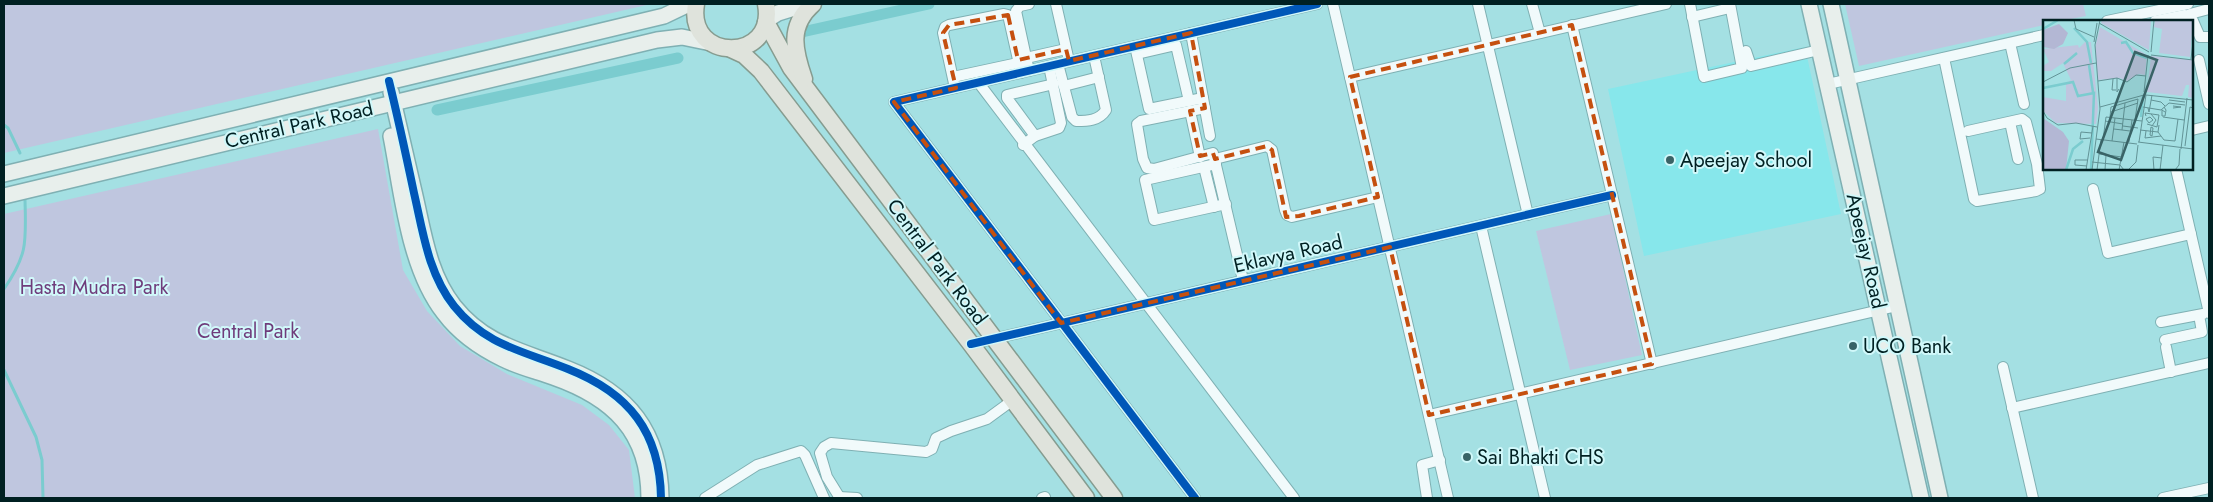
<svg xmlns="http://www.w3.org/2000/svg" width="2213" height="502" font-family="Jost,sans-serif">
<rect width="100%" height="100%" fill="#a4e0e3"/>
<path fill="#87e7eb" d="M1805,47L1841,214L1644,256L1608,89Z"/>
<g fill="#bfc6df">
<path d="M4,4H651L4,153Z"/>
<path d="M1845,4H2083L2086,16L2061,21H2044V25L1859,66Z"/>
<path d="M378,129L403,270L427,311L460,346L507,374L582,405L609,425L629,450L635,498H4V214Z"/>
<path d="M1611,214L1642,355L1570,370L1536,231Z"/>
</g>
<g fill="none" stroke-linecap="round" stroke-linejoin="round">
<g stroke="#7bcccf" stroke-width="3">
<path d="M4,125L8,128L20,153"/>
<path d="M4,289C28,254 26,242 25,200"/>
<path d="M4,370L36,437L42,460L43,498"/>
</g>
<g stroke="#7bcccf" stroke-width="11">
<path d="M802,32L929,4"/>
<path d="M437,110L678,58"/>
</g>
<g stroke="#7fb0b3" stroke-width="12">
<g id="street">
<path d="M1056,4L1069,61"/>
<path d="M1333,4L1448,498"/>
<path d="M1478,4L1528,215"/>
<path d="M1532,4L1540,33"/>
<path d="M1690,4L1704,77L1742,68L1730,4"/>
<path d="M2209,9L2190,14L2200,37H2209"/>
<path d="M1692,17L1730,8"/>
<path d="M2107,21L2188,4"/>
<path d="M2155,21L2185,15"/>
<path d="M1572,25L1652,364"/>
<path d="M1191,33L1210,136"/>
<path d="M2010,43L2024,104"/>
<path d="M1135,46L1149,109L1203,98"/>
<path d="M1746,51L1751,66L1819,50"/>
<path d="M1137,54L1176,45L1189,101"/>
<path d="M1026,58L1066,49"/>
<path d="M1944,58L1974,199L1977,201L2036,191L2040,189L2037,164L2026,122L2022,119L1968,131"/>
<path d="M2199,60L2209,104"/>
<path d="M1058,64L1072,117L1076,121C1087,121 1099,121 1106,110L1094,56"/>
<path d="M1029,71L1016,11L1020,6L1029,4"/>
<path d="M953,77L1018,63"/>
<path d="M1350,77L1666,4"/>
<path d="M978,82L1294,498"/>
<path d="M1828,84L2044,35"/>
<path d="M1064,86L1099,77"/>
<path d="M955,88L943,33L945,27L949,25L1004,14L1008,15L1021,73"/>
<path d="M1205,108L1141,121L1137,124L1143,159L1147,168L1154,169L1213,153"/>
<path d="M1190,111L1200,157"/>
<path d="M2010,122L2018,159"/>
<path d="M2192,130L2209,126"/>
<path d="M1035,136L1007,98V95L1054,84"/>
<path d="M1023,145L1035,136L1059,128L1061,123L1049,66"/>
<path d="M1214,157L1243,280"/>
<path d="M1215,159L1267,146L1272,150L1285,210L1287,215L1292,217L1378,197"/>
<path d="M1216,164L1145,180L1154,220L1226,204"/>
<path d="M1204,167L1214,207"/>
<path d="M2176,169L2209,313"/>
<path d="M2093,189L2108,253L2191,234"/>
<path d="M1481,226L1545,498"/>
<path d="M2161,322L2203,314"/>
<path d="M2165,340L2202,332L2199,315"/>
<path d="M971,344L1612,195"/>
<path d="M2166,347L2171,372"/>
<path d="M2003,367L2033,498"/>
<path d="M2012,408L2209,363"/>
<path d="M1429,415L1897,306"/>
<path d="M839,497L857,498"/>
<path d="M705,498L757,465L801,451L805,455L824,498"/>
<path d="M840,498L827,477L820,453L824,447L831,443L926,452L932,449L936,438L951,431L987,419L1013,400"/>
<path d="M1042,498L1045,497"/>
<path d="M1195,498L894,102L1317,4"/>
<path d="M1427,498L1422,465L1440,460"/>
<path d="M2163,498L2209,488"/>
</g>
</g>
<g stroke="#7fb0b3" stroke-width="18">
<g id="secondary">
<path d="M1809,4L1921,498"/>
<path d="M1831,4L1940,498"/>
<path d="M767,20L778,13L807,4"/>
<path d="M391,92C399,127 407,161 415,196C424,235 429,274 454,306C486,346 524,351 568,369C629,393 660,432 661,498"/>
<path d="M391,136C402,191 408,267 444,313C459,333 480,348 503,359C519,367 536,371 553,377C613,398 649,432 649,498"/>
<path d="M4,174L664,16L689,4"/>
<path d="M4,196L657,40L682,37L711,43"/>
</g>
</g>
<g stroke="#869c90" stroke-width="19">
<g id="primary">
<path d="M696,4C686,63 777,63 766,4"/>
<path d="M766,22L791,68L1114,498"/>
<path d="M731,49L744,55L761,71L971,344L1086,498"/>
<path d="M804,79C794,50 788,26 813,4"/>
</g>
</g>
<use href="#street" stroke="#f1fafb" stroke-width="10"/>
<use href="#secondary" stroke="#e8efec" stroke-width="15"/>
<use href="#primary" stroke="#dfe3dc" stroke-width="16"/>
<g stroke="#d1f8fa" stroke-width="11">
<g id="cycleway">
<path d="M389,81C398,118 406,155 414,193C423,232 428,273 454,306C486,346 524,351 568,369C629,393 660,432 661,498"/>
<path d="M971,344L1612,195"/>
<path d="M1195,498L894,102L1317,4"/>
</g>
</g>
<use href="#cycleway" stroke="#0057b8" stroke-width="8"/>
</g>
<path fill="none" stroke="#c5500f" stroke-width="4" stroke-dasharray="10 6" stroke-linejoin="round" d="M1008,15L1018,60L1066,49L1069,61L1191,33L1205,108L1190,111L1200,156L1213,153L1215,159L1267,146L1272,150L1286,217L1299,216L1378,197L1350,77L1572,25L1652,364L1429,415L1390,247L1061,323L894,102L956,88L943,33L949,25Z"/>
<g fill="#396366" stroke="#d1f8fa" stroke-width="2">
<circle cx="1670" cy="160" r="5"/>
<circle cx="1853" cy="346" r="5"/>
<circle cx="1467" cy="457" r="5"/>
</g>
<g text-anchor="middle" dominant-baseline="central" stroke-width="4" stroke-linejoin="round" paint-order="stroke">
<g font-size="20" fill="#002022" stroke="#d1f8fa">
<text transform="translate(299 125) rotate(-13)">Central Park Road</text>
<text transform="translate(1866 251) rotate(77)">Apeejay Road</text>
<text transform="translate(1288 254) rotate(-13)">Eklavya Road</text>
<text transform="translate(937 262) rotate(53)">Central Park Road</text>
</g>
<g font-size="20" fill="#002022" stroke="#d1f8fa" text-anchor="start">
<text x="1680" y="160">Apeejay School</text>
<text x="1863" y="346">UCO Bank</text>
<text x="1477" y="457">Sai Bhakti CHS</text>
</g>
<g font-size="20" fill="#6f3c7b" stroke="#d1f8fa">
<text x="94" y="287">Hasta Mudra Park</text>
<text x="248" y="331">Central Park</text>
</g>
</g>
<g transform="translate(2043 20)">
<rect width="150" height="150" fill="#a4e0e3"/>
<path d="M59,0H108L106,30L58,3ZM112,0H150L147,37L116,33L119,9L111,7ZM57,7L104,35L102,55L96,54L84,61L77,58L55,60L52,28ZM42,22H48L55,88L53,104L13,103L0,91V77L23,81V63L28,60L20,43L8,51H1L0,46L6,42L0,29L35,25L36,28ZM108,36L150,40V78L145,77L146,65H143L139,76L104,72Z" fill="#bfc6df"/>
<path d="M16,4L25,13L20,24L11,29L0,27V10ZM0,98L20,112L26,121L23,150H0Z" fill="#b3b7d4"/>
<path fill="none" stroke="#7bcccf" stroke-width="2.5" d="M31,8L44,22L48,43M0,9L15,0M78,23L83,22L90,33L104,38M21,44L34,33M46,45L50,72M0,68L30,62L35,76L51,73L48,150M98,97L100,76M23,150L30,129L40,121"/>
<path fill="none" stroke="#629396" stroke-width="1" d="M31,0L33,9L51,17M56,3L106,32M51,22L54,3M108,32L111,0M108,35L150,40M148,39L150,22M74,58V72L76,69M70,59L69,70H73M55,61L74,58L84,62L93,55L103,56M0,62L27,48L53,43M101,72L105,35M103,75L150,80M108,80L118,82L122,86M126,80L142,82M57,87L101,75M100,87L118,90L126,83L142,85M121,87L123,90L122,96H119V90L122,92M105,88L106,92L109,75M130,88L138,87L130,86M0,91L4,98L15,105L33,103L54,107M68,92L95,83M108,94L113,100L109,106M103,96L102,93L116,95L114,107L104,104M67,97L68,87L95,79L92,100M120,97L141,100M103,99L106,103L110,100L107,97L103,99M62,101L80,104M116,105L115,112L121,120M80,106L95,108M108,107L110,108L109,116L107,115ZM71,109L87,111M79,110L82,83M97,110L115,112M103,111L102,118L118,116M47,118L37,119L38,112L49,113M53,119L94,124M60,120L63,97L99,101M121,120L132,121L135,99M69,121L72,98M86,122L89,100M95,122L150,129M96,122L103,75M142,126L147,87L150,88M138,129L144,78M56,134L79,137M49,142L77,145L81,150M44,146L32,145V140H45M43,150L50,106M49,150L57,89L52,25L57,0M54,150L58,119M62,150L63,135M76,150L81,122M85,150L93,142L95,125M111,150L110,137L119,138M117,150L120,125M132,150L136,145L137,129"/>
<path fill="#396366" fill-opacity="0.15" stroke="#396366" stroke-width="2.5" d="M92,32L114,40L78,140L55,132Z"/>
<rect width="150" height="150" fill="none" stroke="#002022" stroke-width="2.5"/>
</g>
<rect width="2213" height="502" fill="none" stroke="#002022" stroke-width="10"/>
</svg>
